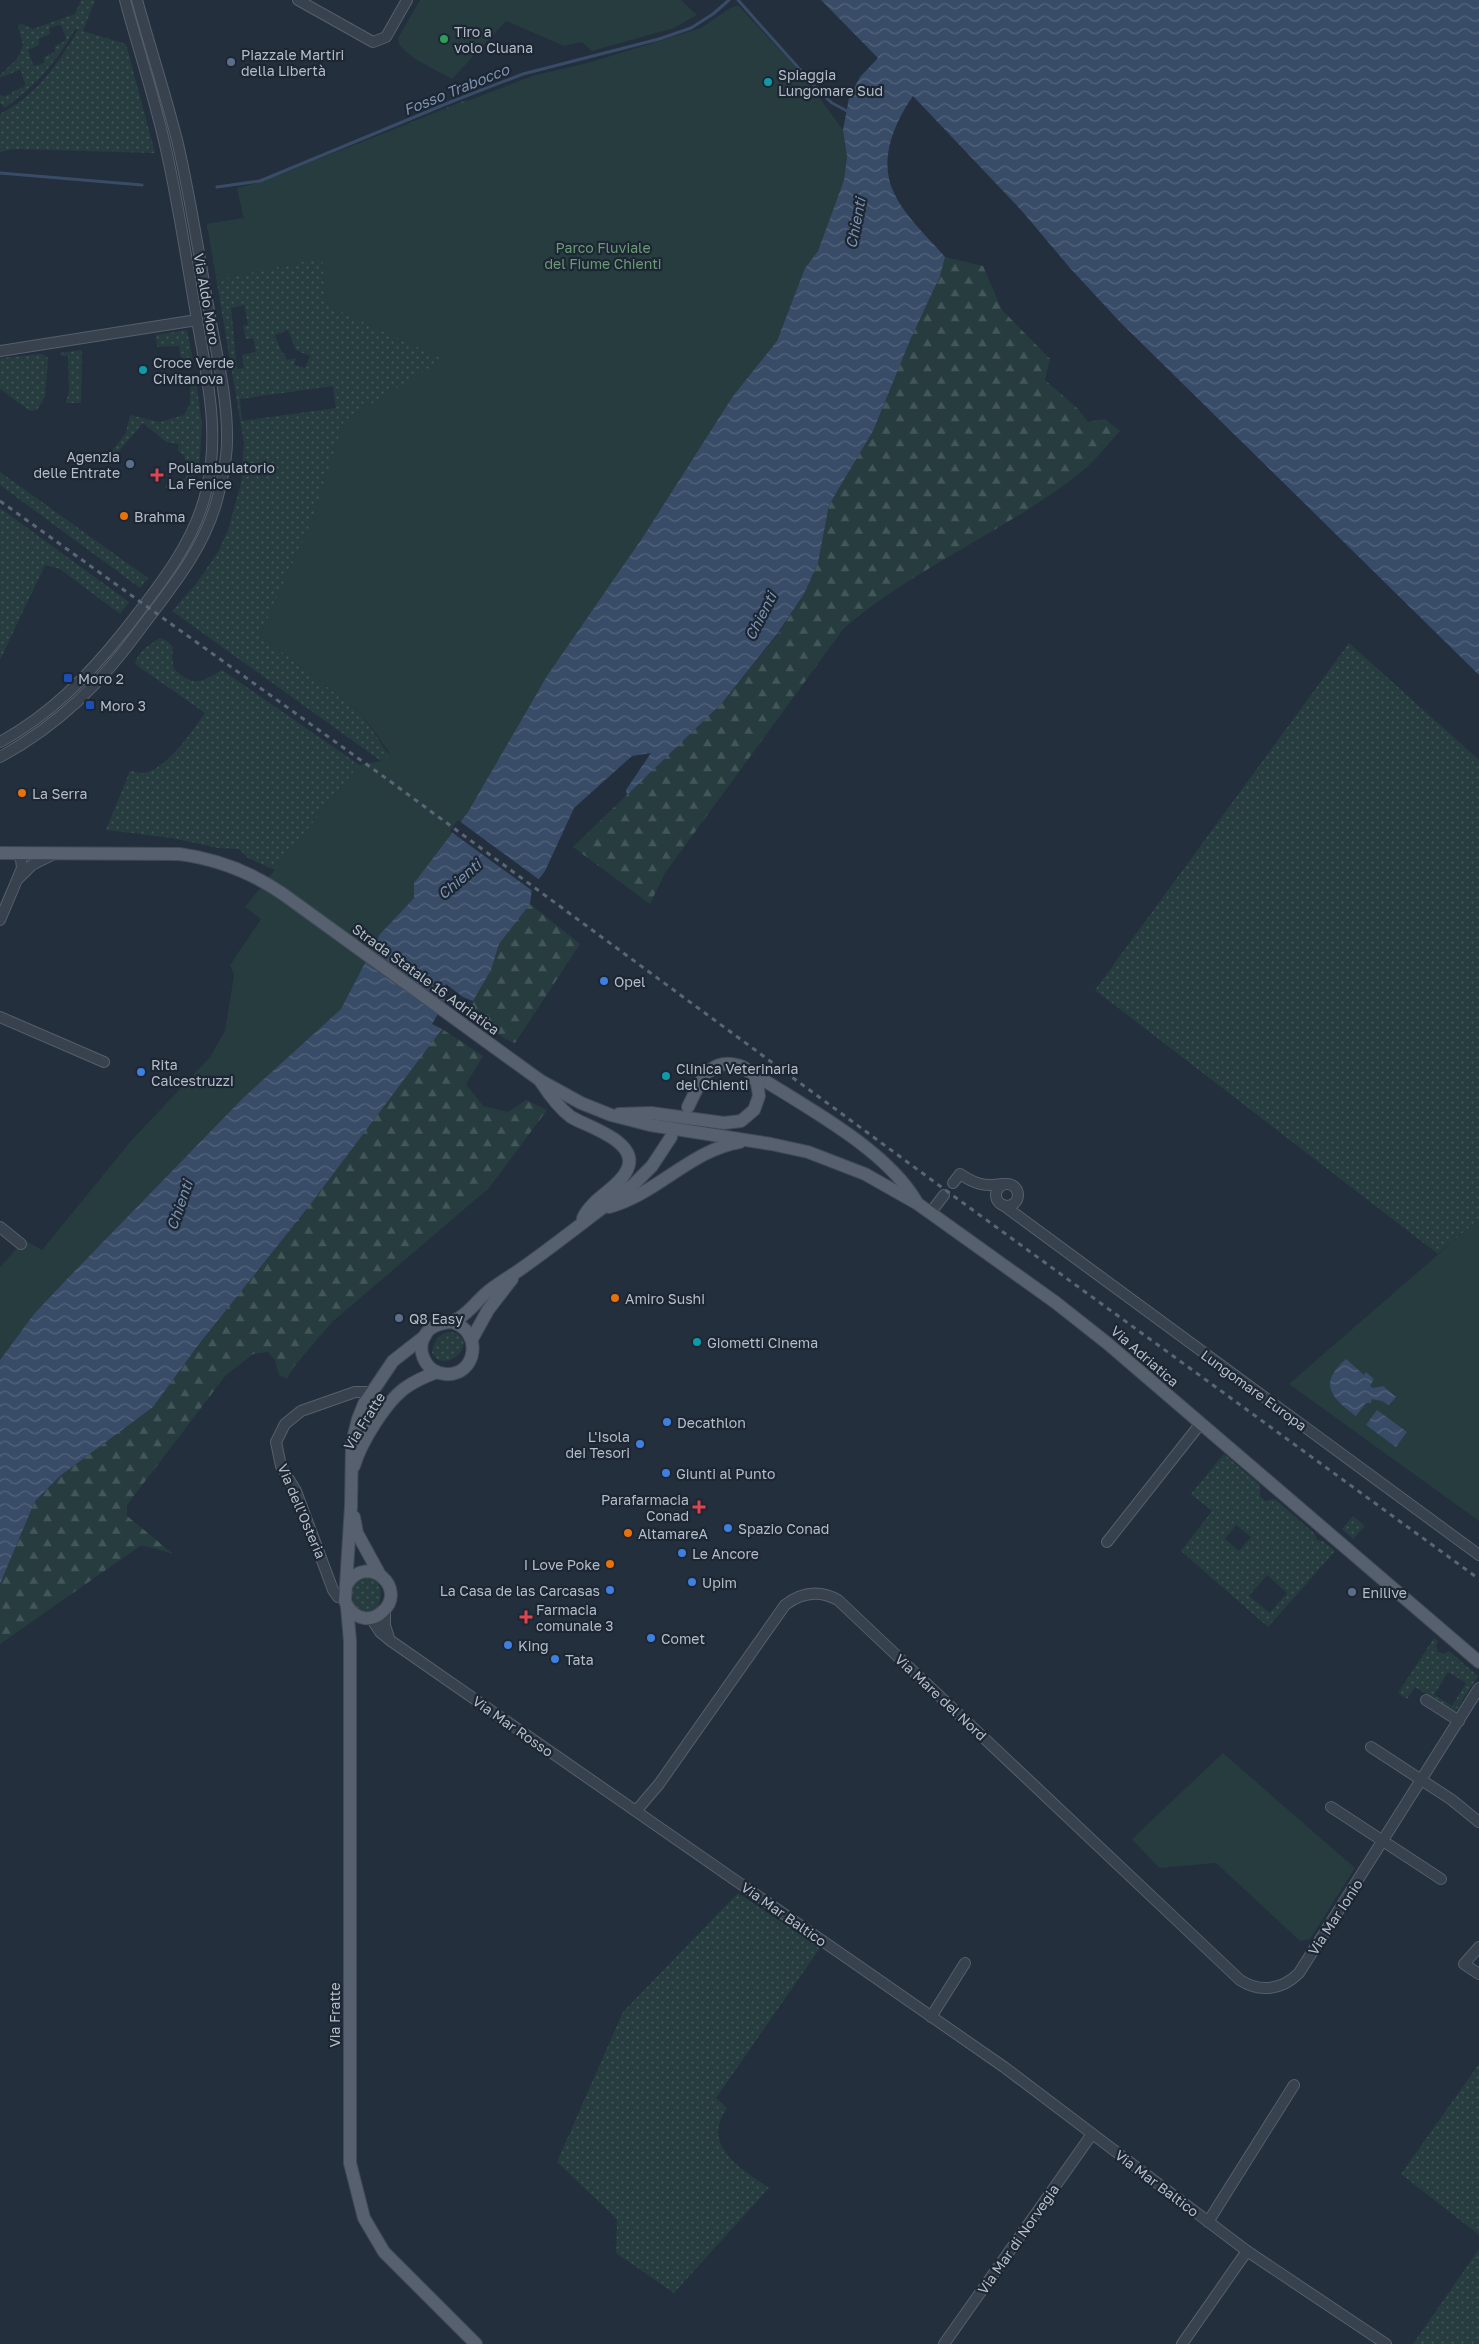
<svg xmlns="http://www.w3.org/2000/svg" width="1479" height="2344" font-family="'Golos Text',sans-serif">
<defs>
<pattern id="grass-dots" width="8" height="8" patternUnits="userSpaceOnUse" patternTransform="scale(1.25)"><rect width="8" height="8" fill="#263c3f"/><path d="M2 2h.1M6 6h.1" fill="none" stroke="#435659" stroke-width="1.8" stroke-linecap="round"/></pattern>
<pattern id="forest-firs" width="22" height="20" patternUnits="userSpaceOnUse" patternTransform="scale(1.25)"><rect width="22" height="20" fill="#263c3f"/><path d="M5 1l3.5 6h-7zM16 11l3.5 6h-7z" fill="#435659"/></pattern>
<pattern id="water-waves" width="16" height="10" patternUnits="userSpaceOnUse" patternTransform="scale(1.25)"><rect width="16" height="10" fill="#394c67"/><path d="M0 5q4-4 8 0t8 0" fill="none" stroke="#53647b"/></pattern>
</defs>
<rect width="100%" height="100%" fill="#242f3e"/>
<g fill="url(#grass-dots)" fill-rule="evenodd">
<path d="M81,0H95L83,31L126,44L155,153L13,149L0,152V114C36,96 58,64 78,30L75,29C55,64 37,84 5,108L0,103V95L3,96L11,94L13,91L24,87L25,84L21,71L19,70L0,78V75L18,58L23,45L18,25L22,24L33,29L75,14ZM58,25H61L66,38L65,41L55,46V52L44,57V63L36,66L33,65L28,50L39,45V39L50,34L49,28Z"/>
<path d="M466,100L600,182L260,635L361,713L386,751L392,755L381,761L172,611L196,584L218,552L228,530L241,484L244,443L207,224L244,218L237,188L260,183L287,173ZM244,305L248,325L243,326L246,339L253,338L256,352L242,355L244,368L237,369L231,308ZM288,330L296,350L310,356L305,368L294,365L296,358L287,360L284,353H282L275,335ZM333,386L336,408L242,421L240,399Z"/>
<path d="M187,330L193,361L186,363L181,362L179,346L157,347L156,335Z"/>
<path d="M82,350L81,403H66L69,391L68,356H61L60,353Z"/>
<path d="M42,354L48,358L45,397L37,410L30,411L0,389V358Z"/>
<path d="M195,374L202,424L199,472L182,484L165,488L167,483L175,484L186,477L187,466L184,455L178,451L179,444L166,442L143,423L114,457L108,456L126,433L130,415L160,422L184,415L190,404V378Z"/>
<path d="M0,472L148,578L140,588L0,485Z"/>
<path d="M0,508L129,602L120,614L60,569L45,565L0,660Z"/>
<path d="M160,638L167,641L173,647L172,658L174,669C194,687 200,683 222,670L384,782L275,870L248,858L239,849L218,848L172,838L106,830L130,771C134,771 138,773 142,773C165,772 193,730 205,713L135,664C138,651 149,645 160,638Z"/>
<path d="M1349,643L1479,760V1219L1438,1254L1095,990Z"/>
<path d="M448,1332C476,1332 462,1366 438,1360L432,1353C433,1342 438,1335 448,1332Z"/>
<path d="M1224,1454L1260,1485V1496L1265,1501L1275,1499L1315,1534L1317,1540L1323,1541L1335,1551L1268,1627L1181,1551L1212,1511L1191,1494ZM1236,1525L1251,1537L1239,1551L1225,1539ZM1267,1575L1287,1593L1270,1613L1249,1596Z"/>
<path d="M1353,1516L1365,1526L1353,1539L1342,1529Z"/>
<path d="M363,1577L375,1579C384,1590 382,1600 375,1610C358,1618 349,1602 353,1587Z"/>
<path d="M1434,1638L1438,1641L1436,1646L1438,1652L1444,1654L1449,1651L1478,1676L1455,1712L1415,1687L1407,1699L1398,1693ZM1448,1672L1466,1683L1452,1706L1434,1695Z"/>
<path d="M738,1893L820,1948L716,2098L727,2108C700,2146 742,2169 769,2188L674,2293L616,2253L617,2219L557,2162L623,2012Z"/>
<path d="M1479,2064V2235L1401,2174Z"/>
<path d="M1479,2249V2344H1413Z"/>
</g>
<g fill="url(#forest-firs)">
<path d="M945,257L983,266L1002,310L1050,359L1045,380L1077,408L1088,422L1105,419L1120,431C1107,445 1095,461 1080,473C1006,531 916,567 844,628L665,873L650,904L573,847L722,703L778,634L804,594L818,563L829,505L873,431L911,338L940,276Z"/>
<path d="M530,904L580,944L515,1043L505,1039L472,1014L473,1001L491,970L499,944Z"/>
<path d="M442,1029L483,1056L466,1084L483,1106L508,1112L526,1100L547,1110L489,1188L332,1322L292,1369L287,1379L279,1375L275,1360L268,1352L253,1354L226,1375L127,1505V1516L172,1553C161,1551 151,1546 140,1546L0,1644V1584L35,1501L60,1476L153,1407L199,1344Z"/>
</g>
<g fill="#263c3f">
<path d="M420,0H681L697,15L674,28L592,51L582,42L564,46L506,21L452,79C439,71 397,54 398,38Z"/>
<path d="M738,5L802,74L843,130L847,157L844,180L818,251L805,268L777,341L733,396L468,812L414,883V898L380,934L341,1009L243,1098L66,1280L34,1314L0,1360V1267L24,1240L42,1250L131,1141L210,1057L225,1031L234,975L230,965L261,919L245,907L359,765L381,761L391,755L361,713L260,635L312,520L344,421L443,359L326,305L322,258L217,280L207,224L244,218L237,188C264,182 288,172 313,161L532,76L591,62L701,28L730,8Z"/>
<path d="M1479,1219V1521L1289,1384Z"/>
<path d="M1223,1753L1355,1868L1310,1939L1300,1941L1216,1863L1159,1868L1132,1839Z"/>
</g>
<g fill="url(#water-waves)">
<path d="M821,0H1479V675L1120,322L1070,268L1022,211L913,96C894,123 878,161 894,193C905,217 928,237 945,257L940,276L911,338L873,431L829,505L818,563L804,594L777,634L722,703L627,795L626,790L651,753L632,756L574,808L545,871L532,888L530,904L499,944L491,970L473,1001L463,997L446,984L445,1002L432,1024L442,1029L309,1206L199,1344L153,1407L60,1476L35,1501L0,1584V1360L34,1314L66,1280L243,1098L341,1009L380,934L414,898V883L468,812L547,676L643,537L733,396L777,341L805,268L818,251L844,180L847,157L843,130L849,98L860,77L878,58Z"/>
<path d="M1346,1359L1364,1375L1366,1372L1374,1379L1370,1386L1373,1388L1383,1386L1396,1397L1389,1405L1382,1401L1372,1399L1371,1403H1366L1356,1416C1332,1398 1317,1384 1346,1359Z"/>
<path d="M1377,1410L1407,1432L1396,1447L1366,1425Z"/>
</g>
<path fill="#242f3e" d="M458,820L541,881L534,892L450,831Z"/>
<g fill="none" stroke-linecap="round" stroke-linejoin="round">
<g stroke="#394c67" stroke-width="3">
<path d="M738,0L820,92L832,103L849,112"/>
<path d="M0,173L142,185"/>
<path d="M217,187L260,181L453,101L523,74L659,39L691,28L713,14L729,0"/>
</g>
<g stroke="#565f6c" stroke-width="12">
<g id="minor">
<path d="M298,0L373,42L386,37L407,0"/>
<path d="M0,351L197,320"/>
<path d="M0,742C50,715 89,675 124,631C156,590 194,544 206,492C221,432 206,373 196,314C186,257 178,201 165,145C154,96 138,48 125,0"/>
<path d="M0,757C59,725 102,682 141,628C171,588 204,549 217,500C222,481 227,461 227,441C228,396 215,349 208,305C198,250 190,195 177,140C165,93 150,47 137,0"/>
<path d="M19,878L32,865L52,855"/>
<path d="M0,920L22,868L21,859L16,853"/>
<path d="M0,1017L104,1062"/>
<path d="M953,1183L960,1174C975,1184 985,1187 1002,1184"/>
<circle cx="1007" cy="1195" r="11"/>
<path d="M1003,1205L1479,1555"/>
<path d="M931,1212L944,1195"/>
<path d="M0,1227L21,1244"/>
<path d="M1107,1542L1201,1423"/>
<path d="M344,1597H338L333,1590L296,1491L281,1466L276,1442L285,1424L301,1411L355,1392H371"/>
<path d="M385,1610V1625L389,1638"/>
<path d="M371,1618L380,1632L391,1641L1004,2067L1247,2251L1386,2344"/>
<path d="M1426,1700L1459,1721"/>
<path d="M1371,1747L1452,1800L1479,1822"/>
<path d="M1331,1807L1441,1879"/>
<path d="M636,1811L659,1784L785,1605C802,1592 820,1590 838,1600L1240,1980C1260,1993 1282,1990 1299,1973L1479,1688"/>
<path d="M1479,1947L1464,1964L1479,1974"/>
<path d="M931,2017L965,1963"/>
<path d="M1208,2222L1294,2085"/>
<path d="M944,2344L1092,2134"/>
<path d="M1182,2344L1247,2251"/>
</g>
</g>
<g stroke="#414a57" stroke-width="14">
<g id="major">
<path d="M0,853L179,854C218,859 251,872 283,894L541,1081L581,1103L611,1115L650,1125L771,1144L808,1152L865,1174L918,1204L1055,1302L1107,1343L1479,1662"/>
<path d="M541,1082C550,1096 558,1107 571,1117C588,1127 641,1142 627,1170C619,1188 593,1197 583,1218"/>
<path d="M688,1107C700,1083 709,1054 743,1067C796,1102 884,1146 916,1201"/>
<path d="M619,1114L651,1113L724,1123L741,1121L754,1110L759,1096L757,1083L749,1071"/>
<path d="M609,1207C657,1194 691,1150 740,1142"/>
<path d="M451,1322C484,1330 477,1377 445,1374C424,1372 414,1347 428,1331C437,1321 449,1325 459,1318C471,1311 479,1298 490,1290C499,1283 509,1277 518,1271C558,1243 596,1212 634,1184L652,1166L671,1137"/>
<path d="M472,1339L488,1310L512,1279"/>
<path d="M354,1466C361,1442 386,1402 405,1388C415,1381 426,1376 437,1372"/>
<path d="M354,1517L357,1533L380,1575"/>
<path d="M347,1584C368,1551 409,1590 382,1612C377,1617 371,1619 364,1618C354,1616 348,1609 345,1601L351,1506L352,1443L358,1419L364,1404L393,1361L425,1336"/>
<path d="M347,1607L350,1641V2163L364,2218L384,2252L476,2344"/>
</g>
</g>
<use href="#minor" stroke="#38414e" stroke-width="10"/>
<use href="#major" stroke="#56606e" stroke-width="12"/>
<path stroke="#5a6575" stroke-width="3" stroke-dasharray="5 5" stroke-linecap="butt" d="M0,501L387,779L944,1189L1479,1579"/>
</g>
<circle fill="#2e9e5b" stroke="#1d2633" stroke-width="2" cx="444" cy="39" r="5"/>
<g fill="#5c6f8a" stroke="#1d2633" stroke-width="2">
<circle cx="231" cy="62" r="5"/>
<circle cx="130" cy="464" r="5"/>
<circle cx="399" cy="1318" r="5"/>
<circle cx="1352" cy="1592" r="5"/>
</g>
<g fill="#0f9aa8" stroke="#1d2633" stroke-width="2">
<circle cx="768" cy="82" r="5"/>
<circle cx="143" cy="370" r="5"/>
<circle cx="666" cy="1076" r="5"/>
<circle cx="697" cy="1342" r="5"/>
</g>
<g fill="#e0444e" stroke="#1d2633" stroke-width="2">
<path d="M154.5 467.5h5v5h5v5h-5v5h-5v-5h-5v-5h5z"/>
<path d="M696.5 1499.5h5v5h5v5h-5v5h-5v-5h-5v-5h5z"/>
<path d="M523.5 1609.5h5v5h5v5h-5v5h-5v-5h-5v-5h5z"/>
</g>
<g fill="#e8710a" stroke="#1d2633" stroke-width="2">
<circle cx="124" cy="516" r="5"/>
<circle cx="22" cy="793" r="5"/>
<circle cx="615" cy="1298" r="5"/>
<circle cx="628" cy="1533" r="5"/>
<circle cx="610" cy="1564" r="5"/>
</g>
<g fill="#1a4fb4" stroke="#1d2633" stroke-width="2">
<rect x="63" y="673" width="10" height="10" rx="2.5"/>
<rect x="85" y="700" width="10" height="10" rx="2.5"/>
</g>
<g fill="#3f7fe0" stroke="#1d2633" stroke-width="2">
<circle cx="604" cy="981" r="5"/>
<circle cx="141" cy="1072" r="5"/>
<circle cx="667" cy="1422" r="5"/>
<circle cx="640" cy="1444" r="5"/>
<circle cx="666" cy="1473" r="5"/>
<circle cx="728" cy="1528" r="5"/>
<circle cx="682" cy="1553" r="5"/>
<circle cx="692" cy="1582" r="5"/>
<circle cx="610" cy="1590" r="5"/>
<circle cx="651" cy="1638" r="5"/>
<circle cx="508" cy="1645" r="5"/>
<circle cx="555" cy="1659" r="5"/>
</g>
<g text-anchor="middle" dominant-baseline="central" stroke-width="4.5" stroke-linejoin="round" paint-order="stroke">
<g font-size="14" fill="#b4bcc9" stroke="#1d2633" text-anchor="start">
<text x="454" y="31">Tiro a<tspan x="454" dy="16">volo Cluana</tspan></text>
<text x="241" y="54">Piazzale Martiri<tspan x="241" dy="16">della Libertà</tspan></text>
<text x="778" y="74">Spiaggia<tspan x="778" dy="16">Lungomare Sud</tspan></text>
<text x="153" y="362">Croce Verde<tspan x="153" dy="16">Civitanova</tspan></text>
<text x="120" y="456" text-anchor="end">Agenzia<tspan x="120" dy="16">delle Entrate</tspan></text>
<text x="168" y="467">Poliambulatorio<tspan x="168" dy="16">La Fenice</tspan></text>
<text x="134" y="516">Brahma</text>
<text x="78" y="678">Moro 2</text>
<text x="100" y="705">Moro 3</text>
<text x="32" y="793">La Serra</text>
<text x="614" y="981">Opel</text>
<text x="151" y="1064">Rita<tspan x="151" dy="16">Calcestruzzi</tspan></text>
<text x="676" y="1068">Clinica Veterinaria<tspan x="676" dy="16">del Chienti</tspan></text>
<text x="625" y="1298">Amiro Sushi</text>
<text x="409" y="1318">Q8 Easy</text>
<text x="707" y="1342">Giometti Cinema</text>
<text x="677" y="1422">Decathlon</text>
<text x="630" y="1436" text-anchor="end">L'Isola<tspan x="630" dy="16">dei Tesori</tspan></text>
<text x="676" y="1473">Giunti al Punto</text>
<text x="689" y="1499" text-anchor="end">Parafarmacia<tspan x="689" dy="16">Conad</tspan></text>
<text x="738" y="1528">Spazio Conad</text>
<text x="638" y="1533">AltamareA</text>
<text x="692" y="1553">Le Ancore</text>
<text x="600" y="1564" text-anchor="end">I Love Poke</text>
<text x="702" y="1582">Upim</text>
<text x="600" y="1590" text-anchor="end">La Casa de las Carcasas</text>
<text x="1362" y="1592">Enilive</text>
<text x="536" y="1609">Farmacia<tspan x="536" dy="16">comunale 3</tspan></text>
<text x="661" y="1638">Comet</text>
<text x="518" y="1645">King</text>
<text x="565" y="1659">Tata</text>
</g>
<g font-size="14" fill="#6b9a76" stroke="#1d2633">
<text x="603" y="247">Parco Fluviale<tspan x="603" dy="16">del Fiume Chienti</tspan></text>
</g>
<g font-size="14" fill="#b4bcc9" stroke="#1d2633">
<text transform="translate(207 299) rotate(80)">Via Aldo Moro</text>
<text transform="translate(426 979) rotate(36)">Strada Statale 16 Adriatica</text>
<text transform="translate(1145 1356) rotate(41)">Via Adriatica</text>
<text transform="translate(1254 1390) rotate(36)">Lungomare Europa</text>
<text transform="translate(364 1421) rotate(-58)">Via Fratte</text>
<text transform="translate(302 1511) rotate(67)">Via dell'Osteria</text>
<text transform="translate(941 1697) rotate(43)">Via Mare del Nord</text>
<text transform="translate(513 1726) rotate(35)">Via Mar Rosso</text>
<text transform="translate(784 1914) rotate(35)">Via Mar Baltico</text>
<text transform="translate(1335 1917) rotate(-57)">Via Mar Ionio</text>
<text transform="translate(334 2015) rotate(-90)">Via Fratte</text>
<text transform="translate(1157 2183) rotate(37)">Via Mar Baltico</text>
<text transform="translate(1018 2239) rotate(-55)">Via Mar di Norvegia</text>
</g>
<g font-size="15" font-style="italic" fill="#7c92b1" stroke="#1d2633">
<text transform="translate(456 89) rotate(-22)">Fosso Trabocco</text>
<text transform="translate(855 223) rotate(-79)">Chienti</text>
<text transform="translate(760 616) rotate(-63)">Chienti</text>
<text transform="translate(459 879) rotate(-41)">Chienti</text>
<text transform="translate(179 1205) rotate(-71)">Chienti</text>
</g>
</g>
</svg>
